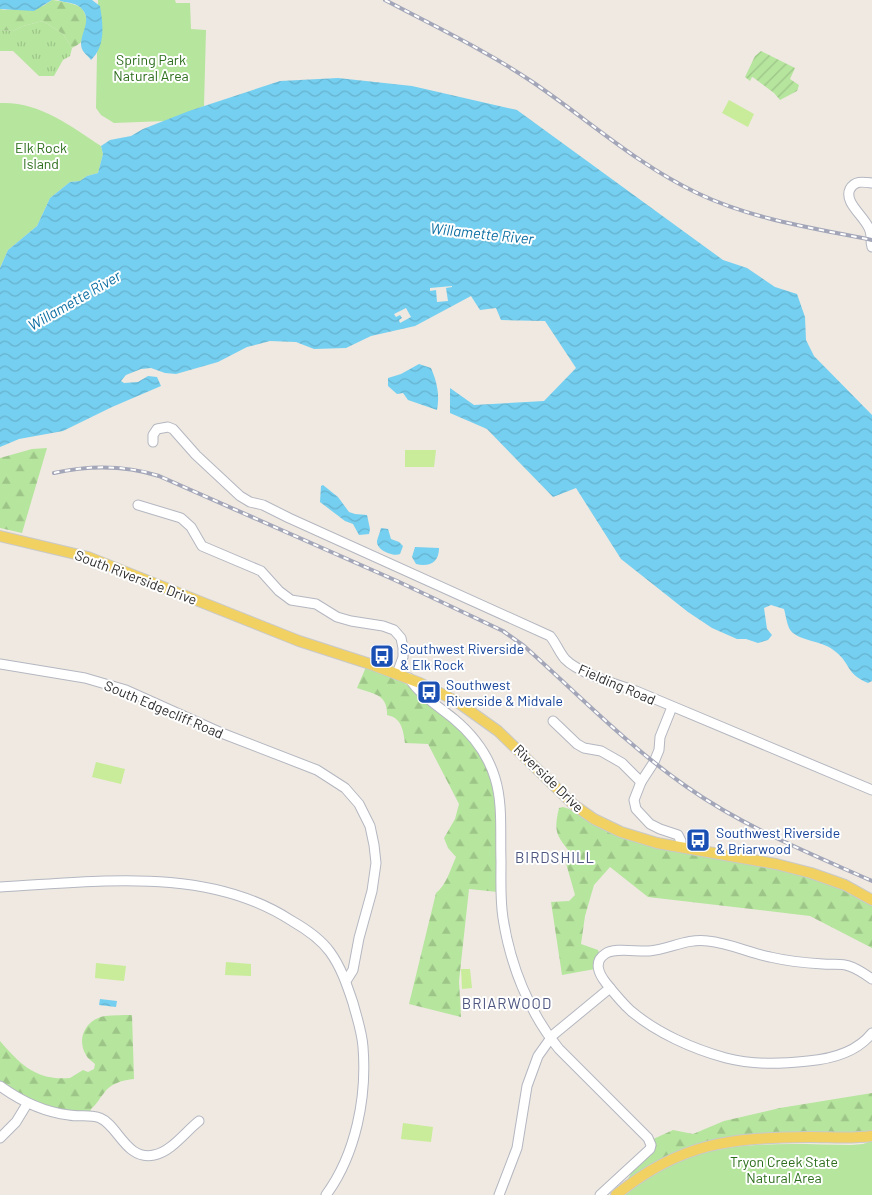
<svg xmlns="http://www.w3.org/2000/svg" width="872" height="1195" font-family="Barlow,sans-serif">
<defs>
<pattern id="grass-tufts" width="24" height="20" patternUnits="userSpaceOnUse" patternTransform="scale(1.25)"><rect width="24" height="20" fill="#b6e59e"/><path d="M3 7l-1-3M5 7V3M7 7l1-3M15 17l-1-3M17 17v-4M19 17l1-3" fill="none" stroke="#9dc588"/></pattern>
<pattern id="forest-firs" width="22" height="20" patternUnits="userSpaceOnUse" patternTransform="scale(1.25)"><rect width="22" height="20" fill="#b6e59e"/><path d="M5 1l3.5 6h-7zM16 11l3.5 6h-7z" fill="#9dc588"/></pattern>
<pattern id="garden-furrows" width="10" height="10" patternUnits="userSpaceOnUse" patternTransform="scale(1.25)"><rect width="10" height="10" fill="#b6e59e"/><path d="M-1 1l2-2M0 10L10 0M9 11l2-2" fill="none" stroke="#9dc588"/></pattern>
<pattern id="water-waves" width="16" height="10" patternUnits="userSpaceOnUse" patternTransform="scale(1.25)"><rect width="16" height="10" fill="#75cff0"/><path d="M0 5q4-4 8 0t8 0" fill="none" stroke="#66b2ce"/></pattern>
</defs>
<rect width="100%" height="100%" fill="#efe9e1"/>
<path fill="url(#grass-tufts)" d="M43,21L63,34L72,48L70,56L63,60L54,76H39L13,51H0V30L13,31L23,26Z"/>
<g fill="url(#forest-firs)">
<path d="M52,0C57,0 76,4 80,7C89,14 88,31 82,41C80,44 75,46 72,48L63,34L43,21L23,26L13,31L0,30V9L4,10L43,6Z"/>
<path d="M47,448L22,533L0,528V458L32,449Z"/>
<path d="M366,667L396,677L421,695L442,711L476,745L491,775L496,804L498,892L469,889L459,981L461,1017L409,1004L436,893C447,884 450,870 456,857L448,848L444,838L455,819L459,804L428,744L405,743C403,730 402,718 387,715C388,694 373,694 357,688Z"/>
<path d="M563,807L569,809L602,828L641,844L784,869L838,886L872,905V948L810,916L648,897L610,867L594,885L585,916L581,944L598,950L600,955L595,969L562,975L551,902L569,901L575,895L566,863L572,855C557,835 553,834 559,808Z"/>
<path d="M132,1015L134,1079C123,1080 111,1083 104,1093C99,1099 97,1104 91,1109L90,1113H70L34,1104L0,1082V1041C20,1064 36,1081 70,1078L83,1070L88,1072L94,1069L95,1064C92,1061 88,1059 86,1055C76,1039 86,1019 105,1016C114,1015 123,1015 132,1015Z"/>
<path d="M872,1093V1132L743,1136L626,1182L649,1141L673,1130L693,1134L724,1121L780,1108Z"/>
</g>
<g fill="#b6e59e">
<path d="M98,0H175L176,3H190L191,29L206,30L204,106L165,121L114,123L101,115L96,108Z"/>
<path d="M0,103C38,101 71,126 101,146L103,154L98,173L87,176L80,181L70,182L50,198L37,226L8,250L0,268Z"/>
<path d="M872,1141V1195H625C635,1187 645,1178 656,1172C715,1138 786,1144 851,1145L863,1144Z"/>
</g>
<path fill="url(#garden-furrows)" d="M761,51L795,68L790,79L799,85L797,91L780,100L774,93L754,78L752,77L750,81L745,77L755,56Z"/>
<g fill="#c9ec9a">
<path d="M729,100L754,114L748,127L722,113Z"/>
<path d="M405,450H436L434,467H405Z"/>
<path d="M96,762L125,769L121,784L92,777Z"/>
<path d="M226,962L251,964V976L225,975Z"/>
<path d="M96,963L126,966L124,981L95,978Z"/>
<path d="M461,969H470L472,988L462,989Z"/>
<path d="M403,1123L433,1127L431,1142L401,1139Z"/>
</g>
<g fill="url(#water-waves)">
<path d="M0,0H52L34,11L0,9Z"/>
<path d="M58,0H92L100,6C103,24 106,46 91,60C89,57 85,54 83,51C75,37 96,21 80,7C74,2 65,3 58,0Z"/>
<path d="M338,78L412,86L517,110L723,260L747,268L775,287L797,294L805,317L806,340L814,356L872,415V681L868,683C846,674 851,664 836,652C823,640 801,642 791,631C787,626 786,616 784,609L771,605L764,608L767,629L772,635L768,640L758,643L746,639H737L712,628L688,612L621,559L576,488L553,497L487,429L450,413V388L474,405L544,401L576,368L545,321L501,320L496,308L480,310L471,296L415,326L371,336L346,348L314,349L296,342L270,341L247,347L218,362L176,374L165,373L151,368L141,369L126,375L121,381L124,383L138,382L148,376L157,377L161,386L112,407L63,431L19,439L0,447V268L8,250L37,226L50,198L70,182L80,181L87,176L98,173L103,154L101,146L110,140L131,136L143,129L189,111L280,81Z"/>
<path d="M419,364L431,368C437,382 440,395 437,410L408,400L403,393L397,394L388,386V378L401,374Z"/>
<path d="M323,485L338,497L349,512L355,514L367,515L370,529L369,534L359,535L353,524L345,521L320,502L321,486Z"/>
<path d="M381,528L388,529L391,539L399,542L403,546L400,554C393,557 376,550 377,541C378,537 380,532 381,528Z"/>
<path d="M415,547L439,548C439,563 429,567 416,564L412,557Z"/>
<path d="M100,999L117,1001L116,1007L99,1005Z"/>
</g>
<g fill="#efe9e1">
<path d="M452,286V287L446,288L448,301L437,302L436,290L430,291V288Z"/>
<path d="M406,308L411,317L400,323L399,320L402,318L400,315L396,317L394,314Z"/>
</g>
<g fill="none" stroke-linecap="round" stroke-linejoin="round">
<g stroke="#b4b7c1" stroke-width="11">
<g id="minor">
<path d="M872,183C864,182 855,180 850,189C843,203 867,218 870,231C872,236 870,241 872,247"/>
<path d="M153,442V435L157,429L168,427L173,429L196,455L240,496L250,502L263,505L289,518L550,636C556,643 559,652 565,659C578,673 618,685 636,691L872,790"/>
<path d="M138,505L181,518L191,527L202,546L261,571L279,591L291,600L316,604L337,617L351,621L383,626L394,630L401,638L403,648V657L397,674"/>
<path d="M0,664L85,678L126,690L224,734L317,770L345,788L359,804L370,826L374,845L376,863L372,891L359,938L353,970L346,981"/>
<path d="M409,678C420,695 438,706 454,719C472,734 488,755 495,778C503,804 500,833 501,861C501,880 500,899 503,918C510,964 529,1013 559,1049L648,1138L651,1145L650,1149L600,1195"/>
<path d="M672,707L660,737L659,750L654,762L641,782L634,800L636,809L650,824L660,829L678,835L681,841L680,847"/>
<path d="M553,721L577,744L584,748L601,751L622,763L641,782"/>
<path d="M0,887C96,882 207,865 292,921C306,929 320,938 330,952C341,967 347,985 353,1003C357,1018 362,1032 363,1047C367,1097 356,1154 326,1195"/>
<path d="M872,979C865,974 858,969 849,966C841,963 832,965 823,964C806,963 787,961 770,957C750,953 729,943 708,941C687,938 670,949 649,951C637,952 614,947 605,954C593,962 599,974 606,983C614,993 622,1003 631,1011C657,1033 693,1049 726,1058C754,1065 780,1064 808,1061C831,1059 857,1052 872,1033"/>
<path d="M0,1086C22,1102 43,1112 69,1115C79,1117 91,1114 100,1118C118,1125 126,1161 154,1155C171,1152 185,1132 199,1121"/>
<path d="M0,1138L16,1122L27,1104"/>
<path d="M499,1195L517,1148L527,1086L538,1056L553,1035L610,988"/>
</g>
</g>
<g stroke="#c9c9c9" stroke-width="12">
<g id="major">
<path d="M0,536L88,557L299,641L370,664L420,683L456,701L498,731L574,805L594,819L621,832L657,843L776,864L811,873L845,885L872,900"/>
<path d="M616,1195C681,1142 730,1138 810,1137C831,1137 852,1139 872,1136"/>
</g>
</g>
<use href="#minor" stroke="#fff" stroke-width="9"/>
<use href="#major" stroke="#f2d163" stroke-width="10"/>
<g stroke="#a3a6b8" stroke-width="4">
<g id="rail">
<path d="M385,0C434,26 485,50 531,81C586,118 636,164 697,193C751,219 813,228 872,240"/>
<path d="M54,473C90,465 124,465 159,476L397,581L503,631L524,646C577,693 628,746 687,787C744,827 809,853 872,881"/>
</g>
</g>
<use href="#rail" stroke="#fff" stroke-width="2" stroke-dasharray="5.5" stroke-linecap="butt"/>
</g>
<defs>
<g id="bus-square" transform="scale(1.25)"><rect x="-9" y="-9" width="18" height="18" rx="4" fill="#1a4fb4" stroke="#fff"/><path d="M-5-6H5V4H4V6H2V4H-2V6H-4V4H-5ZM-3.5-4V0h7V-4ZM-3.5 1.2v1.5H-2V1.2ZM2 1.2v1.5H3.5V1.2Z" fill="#fff"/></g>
</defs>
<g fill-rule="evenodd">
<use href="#bus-square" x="382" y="656"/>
<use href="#bus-square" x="429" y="692"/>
<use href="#bus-square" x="698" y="840"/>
</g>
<g text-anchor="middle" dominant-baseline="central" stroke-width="4" stroke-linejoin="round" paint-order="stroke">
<g font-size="14" fill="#2c6e1b" stroke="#fff">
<text x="151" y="59">Spring Park<tspan x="151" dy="16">Natural Area</tspan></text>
<text x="41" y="147">Elk Rock<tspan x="41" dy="16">Island</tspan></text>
<text x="784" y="1161">Tryon Creek State<tspan x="784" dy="16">Natural Area</tspan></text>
</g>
<g font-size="14" fill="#2e2e2e" stroke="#fff">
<text transform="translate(136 577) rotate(21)">South Riverside Drive</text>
<text transform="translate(617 684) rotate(23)">Fielding Road</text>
<text transform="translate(164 709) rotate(23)">South Edgecliff Road</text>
<text transform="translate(549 778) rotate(44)">Riverside Drive</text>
</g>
<g font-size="14" fill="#164399" stroke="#fff" text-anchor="start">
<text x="400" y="648">Southwest Riverside<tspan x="400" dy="16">&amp; Elk Rock</tspan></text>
<text x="446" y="684">Southwest<tspan x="446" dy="16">Riverside &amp; Midvale</tspan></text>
<text x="716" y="832">Southwest Riverside<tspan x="716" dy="16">&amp; Briarwood</tspan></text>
</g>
<g font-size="15" font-style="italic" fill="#0d6fa3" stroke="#fff">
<text transform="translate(482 233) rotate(6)">Willamette River</text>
<text transform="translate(74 300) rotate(-30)">Willamette River</text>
</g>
<g font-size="15" letter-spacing="1" fill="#4d5680" stroke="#fff">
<text x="555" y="857">BIRDSHILL</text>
<text x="507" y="1003">BRIARWOOD</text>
</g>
</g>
</svg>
